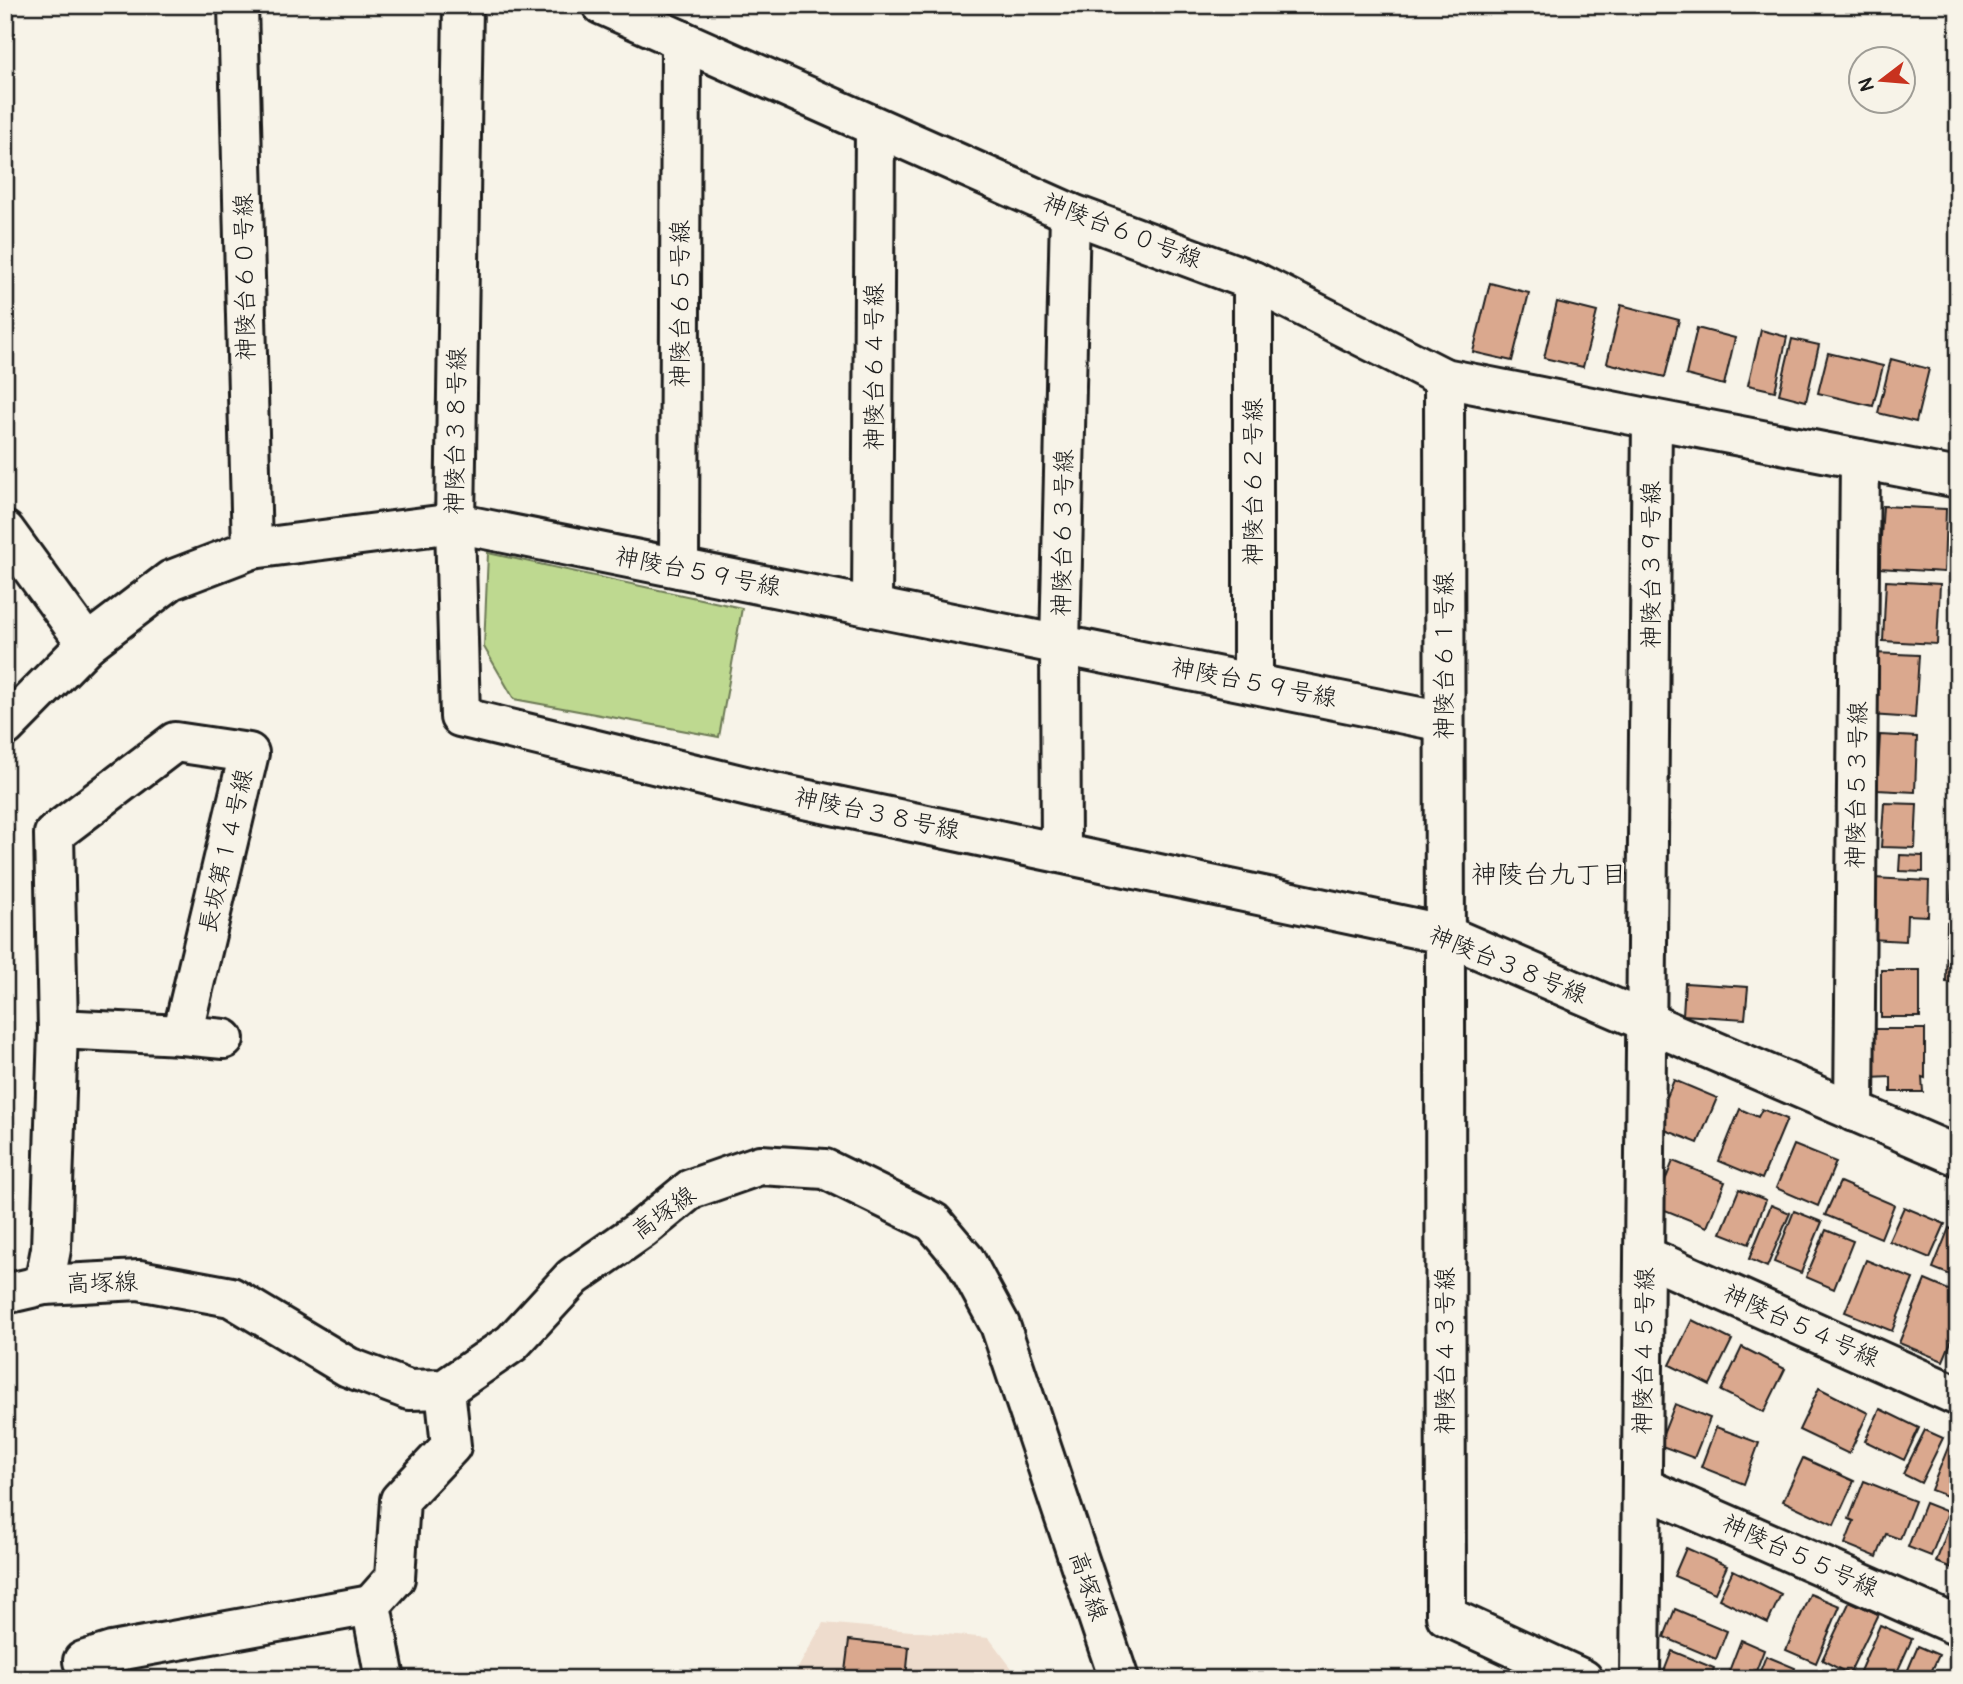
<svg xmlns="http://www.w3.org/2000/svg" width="1963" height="1684" font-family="Pangolin,'Klee One',sans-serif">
<rect width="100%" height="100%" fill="#f7f3e8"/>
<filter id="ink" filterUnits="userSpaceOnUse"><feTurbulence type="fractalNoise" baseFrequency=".0143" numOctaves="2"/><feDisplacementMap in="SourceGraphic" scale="14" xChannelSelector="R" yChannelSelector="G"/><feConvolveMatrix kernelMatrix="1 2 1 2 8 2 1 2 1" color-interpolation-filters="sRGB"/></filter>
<g filter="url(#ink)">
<path fill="#eedccd" d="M823,1623L989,1638L1020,1679H792Z"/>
<path fill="#bed990" stroke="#6d7a56" stroke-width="2" d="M488,553L742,608L719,737L514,699L484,647Z"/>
<g fill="#daa88e" stroke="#1c1c1c" stroke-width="2">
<path d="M1490,283L1529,293L1512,361L1473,352Z"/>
<path d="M1557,302L1597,312L1583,367L1544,358Z"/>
<path d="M1621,305L1679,320L1665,377L1607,363Z"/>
<path d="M1697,328L1735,338L1724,385L1686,375Z"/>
<path d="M1761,330L1787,337L1775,391L1748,385Z"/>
<path d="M1792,339L1819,345L1806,401L1779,394Z"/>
<path d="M1828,353L1883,366L1873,406L1818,393Z"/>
<path d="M1891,359L1929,369L1916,422L1878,413Z"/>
<path d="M1883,506L1946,509L1944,572L1879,568Z"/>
<path d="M1886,581L1940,584L1937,644L1883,641Z"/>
<path d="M1873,653L1919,655L1915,718L1870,715Z"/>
<path d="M1880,735L1917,737L1915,792L1877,790Z"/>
<path d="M1884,803L1917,804L1915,848L1881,847Z"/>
<path d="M1900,855L1923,856V872L1899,871Z"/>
<path d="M1953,869H1958V900L1951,899Z"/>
<path d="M1873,878L1929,881L1928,916L1907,915L1906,941L1870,939Z"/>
<path d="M1947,922L1958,923V983L1946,982Z"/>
<rect x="1881" y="970" width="39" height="47"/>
<path d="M1685,983L1748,987L1745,1019L1683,1015Z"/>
<path d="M1869,1029H1925V1078L1922,1077L1923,1092H1891V1077L1870,1078Z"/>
<path d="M1674,1080L1717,1098L1698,1143L1655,1126Z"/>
<path d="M1740,1109L1758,1117L1762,1109L1787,1119L1762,1179L1719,1161Z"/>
<path d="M1794,1145L1836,1162L1818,1206L1776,1188Z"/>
<path d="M1673,1161L1725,1182L1707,1227L1655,1206Z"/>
<path d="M1840,1182L1894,1205L1881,1238L1825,1215Z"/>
<path d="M1739,1189L1766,1200L1749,1244L1721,1233Z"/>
<path d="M1771,1205L1790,1213L1767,1267L1749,1259Z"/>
<path d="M1904,1207L1945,1224L1930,1258L1889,1241Z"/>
<path d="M1794,1211L1822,1222L1801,1273L1774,1262Z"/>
<path d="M1949,1228L1958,1232V1278L1933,1268Z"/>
<path d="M1826,1230L1853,1241L1834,1289L1806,1277Z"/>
<path d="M1866,1260L1913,1279L1892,1331L1845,1312Z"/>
<path d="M1925,1280L1958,1294V1325L1943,1361L1899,1343Z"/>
<path d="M1692,1320L1732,1340L1710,1385L1670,1365Z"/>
<path d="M1742,1347L1785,1369L1764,1412L1721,1391Z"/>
<path d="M1819,1388L1868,1413L1849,1454L1799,1430Z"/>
<path d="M1675,1404L1710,1418L1694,1458L1659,1445Z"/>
<path d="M1880,1409L1919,1428L1904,1460L1865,1441Z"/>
<path d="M1716,1427L1759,1443L1744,1484L1701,1467Z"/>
<path d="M1925,1430L1943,1438L1921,1483L1903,1474Z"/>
<path d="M1949,1445L1958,1449V1500L1931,1490Z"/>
<path d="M1803,1458L1854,1481L1834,1525L1783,1501Z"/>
<path d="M1864,1481L1915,1501L1900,1539L1886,1534L1877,1557L1845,1544L1854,1521L1849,1519Z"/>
<path d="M1925,1503L1948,1512L1931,1556L1908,1547Z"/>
<path d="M1952,1519L1958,1521V1570L1936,1562Z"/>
<path d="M1686,1548L1727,1566L1715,1593L1674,1576Z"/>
<path d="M1733,1570L1781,1594L1768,1623L1719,1599Z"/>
<path d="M1810,1594L1840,1606L1816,1663L1786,1650Z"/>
<path d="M1850,1601L1878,1614L1849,1674L1822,1660Z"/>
<path d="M1675,1609L1727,1631L1716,1659L1664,1637Z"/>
<path d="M1880,1625L1912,1639L1894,1679H1859L1857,1678Z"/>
<path d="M849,1640L909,1647L906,1679H844Z"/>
<path d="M1741,1640L1764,1650L1753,1679H1726Z"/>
<path d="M1918,1646L1939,1655L1928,1679H1904Z"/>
<path d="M1672,1651L1714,1668L1710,1679H1661Z"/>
<path d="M1766,1656L1795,1668L1791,1679H1757Z"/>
</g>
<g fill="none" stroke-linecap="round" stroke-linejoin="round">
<g stroke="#1c1c1c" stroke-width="44">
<g id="minor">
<path d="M238,5L252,549"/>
<path d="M463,5L455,523L460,717L761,790L1443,934L1958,1156"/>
<path d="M602,5L1070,213L1253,281L1444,378L1652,419"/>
<path d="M1253,281V683"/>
<path d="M1444,378L1446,1616L1583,1679"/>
<path d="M5,531L87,644"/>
<path d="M679,568L681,40"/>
<path d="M872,607L875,127"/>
<path d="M5,727L87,644L171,580L252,549L455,523L1444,722"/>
<path d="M1061,853L1060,645L1070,213"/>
<path d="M182,1035L224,1039"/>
<path d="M1854,1112L1860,459"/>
<path d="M1645,1256L1958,1396"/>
<path d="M44,1285L51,1249L58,1029L54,834L175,742L249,753L182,1035L58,1029"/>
<path d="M5,1294L44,1285L139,1280L231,1297L348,1367L409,1390L445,1389L512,1343L573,1277L642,1229L691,1189L760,1165L825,1169L933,1222L965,1260L1000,1325L1119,1679"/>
<path d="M1642,1487L1958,1626"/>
<path d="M83,1661L112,1652L371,1605"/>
<path d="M385,1679L371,1605L395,1578L400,1500L451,1446L445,1389"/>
<path d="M1640,1679L1652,419L1958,478"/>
</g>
</g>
<path stroke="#1c1c1c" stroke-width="4.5" stroke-dasharray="2 5" stroke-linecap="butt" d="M5,831L18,832"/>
<use href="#minor" stroke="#f7f3e8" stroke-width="38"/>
</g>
</g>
<g text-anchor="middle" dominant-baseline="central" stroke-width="6" stroke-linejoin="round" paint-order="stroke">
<g font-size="24" fill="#1c1c1c" stroke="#f7f3e8">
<text transform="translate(1122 231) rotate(21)">神陵台６０号線</text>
<text transform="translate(245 277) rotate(-91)">神陵台６０号線</text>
<text transform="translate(680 304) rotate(-90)">神陵台６５号線</text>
<text transform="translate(874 367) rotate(-90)">神陵台６４号線</text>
<text transform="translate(456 431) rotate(-89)">神陵台３８号線</text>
<text transform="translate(1253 482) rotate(-90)">神陵台６２号線</text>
<text transform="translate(1063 533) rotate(-89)">神陵台６３号線</text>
<text transform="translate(1651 565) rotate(-90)">神陵台３９号線</text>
<text transform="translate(698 572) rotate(11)">神陵台５９号線</text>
<text transform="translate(1444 656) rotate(-90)">神陵台６１号線</text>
<text transform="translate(1254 683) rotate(11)">神陵台５９号線</text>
<text transform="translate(1857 785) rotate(-89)">神陵台５３号線</text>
<text transform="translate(877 814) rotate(12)">神陵台３８号線</text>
<text transform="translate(226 851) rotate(-77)">長坂第１４号線</text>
<text transform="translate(1508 965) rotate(22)">神陵台３８号線</text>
<text transform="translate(664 1213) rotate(-36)">高塚線</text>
<text transform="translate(102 1283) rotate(-2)">高塚線</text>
<text transform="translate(1801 1326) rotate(24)">神陵台５４号線</text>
<text transform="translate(1445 1351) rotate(-90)">神陵台４３号線</text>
<text transform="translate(1644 1351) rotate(-89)">神陵台４５号線</text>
<text transform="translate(1800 1556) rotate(24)">神陵台５５号線</text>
<text transform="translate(1088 1586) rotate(71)">高塚線</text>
</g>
<g font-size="26" fill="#1c1c1c" stroke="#f7f3e8">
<text x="1549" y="875">神陵台九丁目</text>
</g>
</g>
<rect width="1963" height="1684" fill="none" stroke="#f7f3e8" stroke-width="28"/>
<rect x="14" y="14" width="1935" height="1656" fill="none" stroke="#1c1c1c" stroke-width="2.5" filter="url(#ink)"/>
<g transform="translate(1882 80) rotate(254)"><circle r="33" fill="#f7f3e8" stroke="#9f9d96" stroke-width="2"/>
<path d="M0-5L12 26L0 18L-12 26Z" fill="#c8321e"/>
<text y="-10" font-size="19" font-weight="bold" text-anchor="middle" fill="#1c1c1c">N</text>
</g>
</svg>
